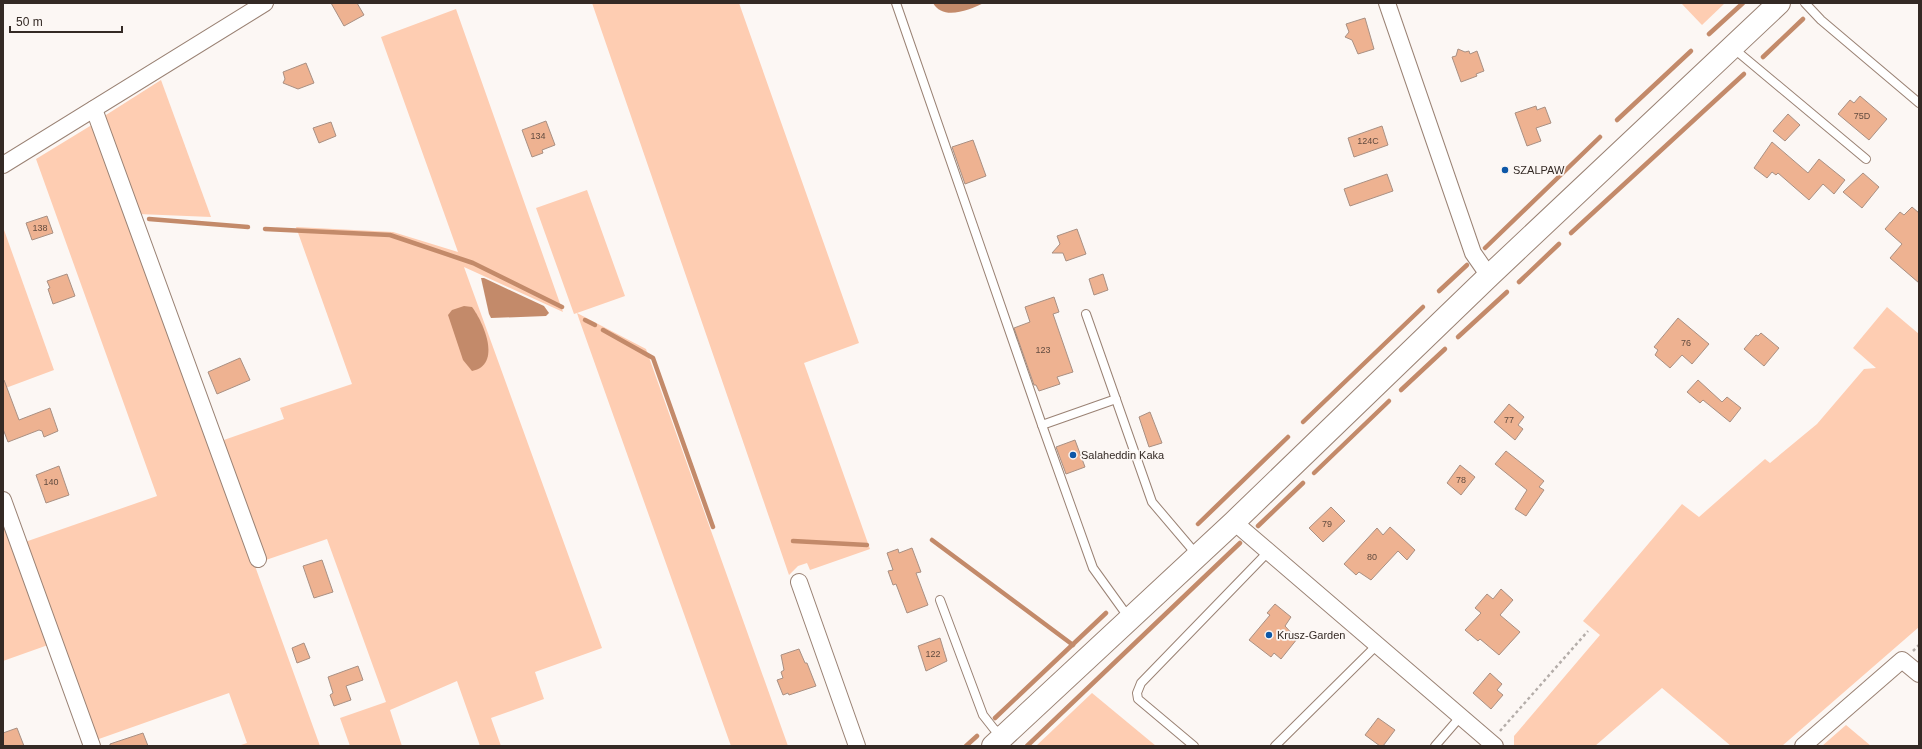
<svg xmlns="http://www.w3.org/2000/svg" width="1922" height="749" font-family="Helvetica,sans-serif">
<rect width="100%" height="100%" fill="#fcf7f4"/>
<g fill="#fecdb2">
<path d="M592,3H739L859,343L804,363L870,549L810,570L807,563L798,566L789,575Z"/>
<path d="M1681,3H1725L1702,25Z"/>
<path d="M456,9L563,312L464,267L602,648L535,672L544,699L491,718L501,746H480L457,681L390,710L402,746H350L340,718L386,702L327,539L263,561L221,441L284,419L280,408L352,384L296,227L393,232L458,252L381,37Z"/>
<path d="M161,80L211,217L138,214L104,123L106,115Z"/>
<path d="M95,123L320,746H238L247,743L229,693L96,740L25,542L157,496L36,159Z"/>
<path d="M587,190L625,296L577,313L646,349L788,746H731L579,319L577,313L574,314L536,208Z"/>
<path d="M3,227L54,370L3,389Z"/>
<path d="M1887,307L1919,334V627L1782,746H1731L1662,688L1595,746H1514V736L1600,635L1583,621L1682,504L1699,517L1765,459L1770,463L1817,424L1864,369L1876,368L1853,348Z"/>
<path d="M3,521L48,645L3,661Z"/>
<path d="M1092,693L1156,746H1036Z"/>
<path d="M1846,725L1871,746H1822Z"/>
</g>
<g fill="#c38a6a">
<path d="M933,3H984C969,10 943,21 933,3Z"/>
<path d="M481,278H484L544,306L549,313L546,316L491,318L489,314Z"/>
<path d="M464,306L472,307C484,323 502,365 472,371L463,360L448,315L452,310Z"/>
</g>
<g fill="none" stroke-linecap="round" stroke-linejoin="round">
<g stroke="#c38a6a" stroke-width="4.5">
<path d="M1709,34L1743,3"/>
<path d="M1763,57L1803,19"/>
<path d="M1617,120L1691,51"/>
<path d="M149,219L248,227"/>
<path d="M265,229L390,235L473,263L562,307"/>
<path d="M1571,233L1744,74"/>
<path d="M1485,248L1600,137"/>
<path d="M1519,282L1559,244"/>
<path d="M1439,291L1467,265"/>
<path d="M585,320L595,325"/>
<path d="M603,330L653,358L713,527"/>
<path d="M1458,337L1507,292"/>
<path d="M1401,390L1445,349"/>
<path d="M1303,422L1423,307"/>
<path d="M1314,473L1389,401"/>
<path d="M1198,524L1288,437"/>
<path d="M1258,526L1303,483"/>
<path d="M932,540L1073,645"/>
<path d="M793,541L867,545"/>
<path d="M995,718L1106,613"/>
<path d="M966,746L977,736"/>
<path d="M1027,746L1240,543"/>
</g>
</g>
<g fill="#eeb291" stroke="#a99083">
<path d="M331,3H357L364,15L344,26Z"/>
<path d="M1365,18L1374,49L1358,54L1352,40L1345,37L1349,32L1346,24Z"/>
<path d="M1458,49L1465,52L1469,51L1470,54L1477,51L1484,71L1476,74L1477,76L1461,82L1452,57L1456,56Z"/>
<path d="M306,63L314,83L298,89L283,83L285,79L283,72Z"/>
<path d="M1860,96L1887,119L1869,140L1838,114L1850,100L1854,103Z"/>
<path d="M1536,106L1537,110L1545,107L1551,123L1536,128L1541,141L1527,146L1515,113Z"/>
<path d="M1788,114L1800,125L1785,141L1773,131Z"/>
<path d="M546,121L555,145L542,150L543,153L532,157L522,130Z"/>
<path d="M331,122L336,136L319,143L313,128Z"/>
<path d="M1382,126L1388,145L1354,157L1348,138Z"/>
<path d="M973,140L986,176L965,184L952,147Z"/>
<path d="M1772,142L1808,173L1819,159L1845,180L1834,194L1823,184L1809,200L1778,173L1776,175L1772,172L1767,178L1754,168Z"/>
<path d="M1863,173L1879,187L1862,208L1843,192Z"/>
<path d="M1387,174L1393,191L1350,206L1344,189Z"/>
<path d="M1912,207L1919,213V283L1890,258L1902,244L1885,229L1900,212L1904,215Z"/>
<path d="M47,216L53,233L32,240L26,223Z"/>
<path d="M1077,229L1086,254L1066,261L1063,253H1052L1060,244L1057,236Z"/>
<path d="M67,274L75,296L53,304L48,289L50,288L47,281Z"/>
<path d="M1103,274L1108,290L1094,295L1089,279Z"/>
<path d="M1054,297L1059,312L1053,314L1073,372L1057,377L1060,384L1039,391L1036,385H1034L1014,328L1030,322L1025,307Z"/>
<path d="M1678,318L1709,344L1692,364L1682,355L1670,368L1655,355L1658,350L1654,347Z"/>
<path d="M1761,333L1779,348L1764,366L1744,349L1756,335L1758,336Z"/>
<path d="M240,358L250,380L217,394L208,372Z"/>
<path d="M4,380L19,420L50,408L58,431L44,437L42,431L39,430L8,442L3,429V381Z"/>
<path d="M1698,380L1722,402L1727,397L1741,408L1730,422L1703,400L1700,403L1687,392Z"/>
<path d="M1509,404L1524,417L1518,425L1523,429L1515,440L1494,422Z"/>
<path d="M1150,412L1162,443L1149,447L1139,417Z"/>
<path d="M1075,440L1085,467L1066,474L1056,447Z"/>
<path d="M1506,451L1544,481L1539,487L1544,490L1526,516L1515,509L1527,490L1495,464Z"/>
<path d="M1460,465L1475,477L1461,495L1447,483Z"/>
<path d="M59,466L69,495L46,503L36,475Z"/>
<path d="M1331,507L1345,521L1323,542L1309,528Z"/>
<path d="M1390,527L1415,550L1407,560L1398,551L1371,580L1359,572L1356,575L1344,564L1377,528L1383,535Z"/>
<path d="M912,548L921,572L916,573L928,605L907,613L896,584L893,585L888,571L893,570L887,553L898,549L899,553Z"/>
<path d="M322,560L333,592L314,598L303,566Z"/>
<path d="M1501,589L1513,600L1500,615L1520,632L1499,655L1480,639L1478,641L1465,630L1481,613L1475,608L1487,594L1493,599Z"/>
<path d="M1275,604L1291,617L1285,626L1297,639L1281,659L1274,653L1271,657L1249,640L1270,615L1267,613Z"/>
<path d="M940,638L947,661L926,671L918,646Z"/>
<path d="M304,643L310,658L297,663L292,648Z"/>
<path d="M799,649L805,663H807L816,686L789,695L788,693L783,695L777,680L783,678L781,672L784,670L781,655Z"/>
<path d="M358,666L363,680L346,686L351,700L334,706L330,695L333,693L328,677Z"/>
<path d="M1490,673L1502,684L1497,690L1503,695L1491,709L1473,693Z"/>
<path d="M1378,718L1395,730L1383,746H1380L1365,735Z"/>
<path d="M17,728L24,746H3V733Z"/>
<path d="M143,733L148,746H110V744Z"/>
</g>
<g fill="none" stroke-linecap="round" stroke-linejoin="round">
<g stroke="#9a8274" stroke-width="10">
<g id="lane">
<path d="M896,3L1042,425L1116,399"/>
<path d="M1805,3L1821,20L1919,103"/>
<path d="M1733,48L1866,159"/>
<path d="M1086,314L1152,502L1197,555"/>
<path d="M1042,425L1093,568L1129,618"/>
<path d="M940,600L983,715L994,729L1003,736"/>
<path d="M1194,746L1138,699L1137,693L1141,683L1268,552"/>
<path d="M1275,746L1377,645"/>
<path d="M1435,746L1461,716"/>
</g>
</g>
<g stroke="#9a8274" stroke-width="18">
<g id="street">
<path d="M1387,3L1473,253L1489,276"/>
<path d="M94,109L258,559"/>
<path d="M3,165L265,3"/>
<path d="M3,500L92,746"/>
<path d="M1234,522L1495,746"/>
<path d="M799,582L857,746"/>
<path d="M1803,746L1902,660L1919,674"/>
</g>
</g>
<g stroke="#9a8274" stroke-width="24">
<path id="secondary" d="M993,746L1234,522L1489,276L1779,3"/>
</g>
<g stroke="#b4ada9" stroke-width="2.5" stroke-dasharray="3 3" stroke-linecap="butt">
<path d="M1913,651L1919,645"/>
<path d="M1500,731L1588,631"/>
</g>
<use href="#lane" stroke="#fff" stroke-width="8"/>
<use href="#street" stroke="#fff" stroke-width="16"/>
<use href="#secondary" stroke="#fff" stroke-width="22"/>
</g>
<g fill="#0d57a7" stroke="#fcf7f4" stroke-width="1.5">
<circle cx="1505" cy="170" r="4"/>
<circle cx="1073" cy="455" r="4"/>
<circle cx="1269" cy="635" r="4"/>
</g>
<g text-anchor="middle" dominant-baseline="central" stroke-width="3.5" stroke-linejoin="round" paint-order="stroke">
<g font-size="9" fill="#624c40">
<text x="1862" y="116">75D</text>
<text x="538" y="136">134</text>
<text x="1368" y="141">124C</text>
<text x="40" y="228">138</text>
<text x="1686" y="343">76</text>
<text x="1043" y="350">123</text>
<text x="1509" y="420">77</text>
<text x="1461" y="480">78</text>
<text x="51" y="482">140</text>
<text x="1327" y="524">79</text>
<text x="1372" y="557">80</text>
<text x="933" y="654">122</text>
</g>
<g font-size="11" fill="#342a25" stroke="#fcf7f4" text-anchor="start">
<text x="1513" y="170">SZALPAW</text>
<text x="1081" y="455">Salaheddin Kaka</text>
<text x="1277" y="635">Krusz-Garden</text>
</g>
</g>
<rect width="1922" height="749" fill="none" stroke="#342a25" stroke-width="8"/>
<path d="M10 26v6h112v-6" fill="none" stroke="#342a25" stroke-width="2"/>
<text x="16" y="26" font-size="12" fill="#342a25" stroke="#fcf7f4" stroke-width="3" paint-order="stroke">50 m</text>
</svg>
